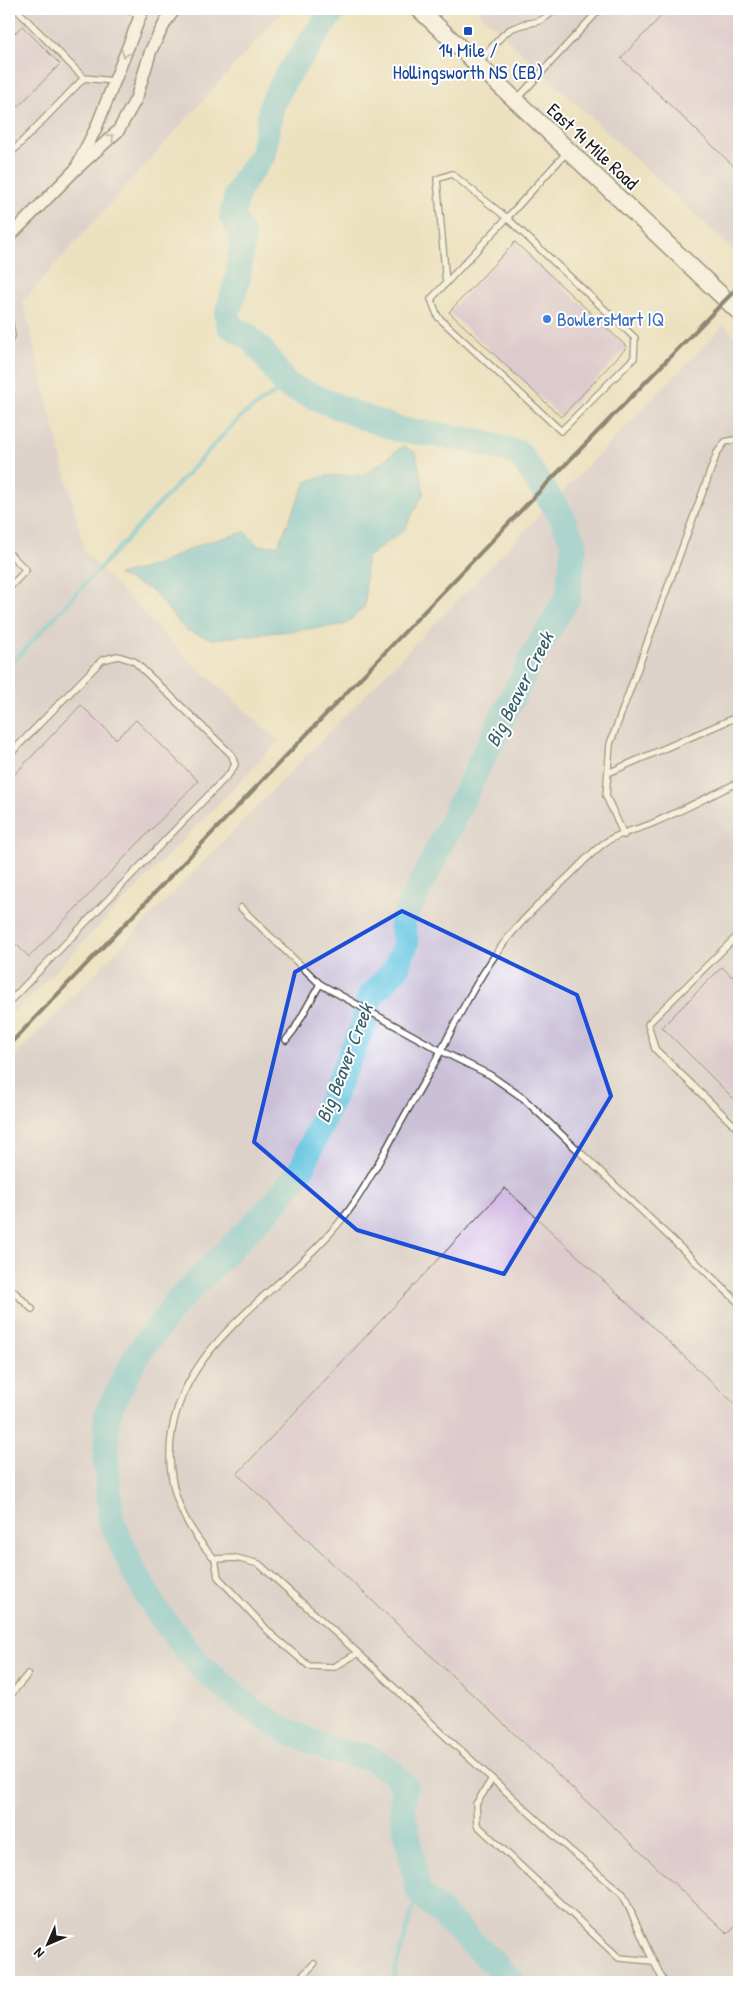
<svg xmlns="http://www.w3.org/2000/svg" width="748" height="1991" font-family="'Patrick Hand',sans-serif">
<rect width="100%" height="100%" fill="#fff"/>
<filter id="ink" filterUnits="userSpaceOnUse"><feTurbulence type="fractalNoise" baseFrequency=".02" numOctaves="2"/><feDisplacementMap in="SourceGraphic" scale="10" xChannelSelector="R" yChannelSelector="G"/><feConvolveMatrix kernelMatrix="1 2 1 2 8 2 1 2 1" color-interpolation-filters="sRGB"/></filter>
<filter id="wash" filterUnits="userSpaceOnUse"><feTurbulence type="fractalNoise" baseFrequency=".0096" numOctaves="4" result="noise"/><feDisplacementMap in="SourceGraphic" scale="20" xChannelSelector="R" yChannelSelector="G"/><feGaussianBlur stdDeviation="1.12" result="paint"/><feColorMatrix in="noise" values="0 0 0 0 0 0 0 0 0 0 0 0 0 0 0 0 0 1.4 0 .05"/><feComposite in="paint" operator="in"/></filter>
<g filter="url(#wash)">
<rect width="100%" height="100%" fill="#ece1bf"/>
<g fill="#c9bfd7">
<path d="M9,9H285L23,301L85,553L185,656L279,741L9,1019Z"/>
<path d="M476,9H739V256L525,56Z"/>
<path d="M724,325L739,339V1982H9V1062Z"/>
</g>
<path fill="#5fc3dd" stroke="#3e707c" d="M403,446L416,453L424,492L404,530L366,558L365,606L345,625L213,639L185,630L153,591L118,575L153,566L204,543L245,532L259,546L278,545L306,482L325,476L364,475Z"/>
<g fill="none" stroke-linecap="round" stroke-linejoin="round">
<g stroke="#5fc3dd" stroke-width="4.5">
<path d="M9,666L240,417L286,385"/>
<path d="M392,1982L418,1891"/>
</g>
<path stroke="#5fc3dd" stroke-width="26" d="M334,9L285,79L272,104L263,155L245,179L237,194L232,216L243,236L238,277L227,316L229,325L249,337L263,352L286,385L355,414L397,429L471,440L519,453L562,517L574,545L568,597L533,656L402,923L406,943L396,969L370,997L364,1023L302,1168L276,1202L178,1301L136,1356L107,1414L106,1460L111,1520L133,1570L158,1613L199,1665L253,1711L285,1730L333,1751L369,1757L393,1773L405,1787L402,1806L418,1891L513,1982"/>
</g>
<g id="blocks">
<g fill="#cbaede">
<path d="M668,9H739V171L621,58Z"/>
<path d="M22,26L60,64L9,116V39Z"/>
<path d="M515,242L627,347L561,417L449,312Z"/>
<path d="M81,705L116,739L136,720L198,781L29,957L9,937V780Z"/>
<path d="M722,967L732,977L739,970V1104L662,1027Z"/>
<path d="M505,1188L739,1408V1921L728,1934L237,1474Z"/>
</g>
</g>
</g>
<g filter="url(#ink)">
<use href="#blocks" fill-opacity="0" stroke="#3b3a34" stroke-width="1"/>
<g fill="none" stroke-linecap="round" stroke-linejoin="round">
<g stroke="#3b3a34" stroke-width="8">
<g id="lane">
<path d="M16,9L84,78L114,81"/>
<path d="M126,9L140,16"/>
<path d="M479,63C487,54 502,32 513,28C532,19 537,28 555,9"/>
<path d="M517,99L600,9"/>
<path d="M9,155L84,78"/>
<path d="M507,218L635,338L634,358L561,431L438,317L431,299Z"/>
<path d="M446,283L437,179L452,174L507,218L568,151"/>
<path d="M9,318L12,336L9,341"/>
<path d="M9,553L26,570L9,588"/>
<path d="M9,755L102,660L118,656L134,661L232,755L235,765L229,774L9,1002"/>
<path d="M608,773L739,716"/>
<path d="M624,835L606,796L610,744L717,453L725,442L739,439"/>
<path d="M241,908L320,984L441,1051L490,1075L523,1098L739,1303"/>
<path d="M739,934L648,1024L655,1049L739,1130"/>
<path d="M286,1040L294,1030L320,984"/>
<path d="M9,1287L32,1309"/>
<path d="M215,1559L218,1577L272,1635L309,1666L334,1667L358,1653"/>
<path d="M9,1697L28,1674"/>
<path d="M492,1779L476,1804L477,1825L619,1958L653,1961"/>
<path d="M296,1982L314,1964"/>
<path d="M664,1982L648,1950L623,1894L569,1849L443,1734L358,1653L259,1564L236,1558L215,1559C188,1531 171,1498 170,1458C168,1341 293,1291 352,1206C366,1186 377,1165 389,1144C406,1112 425,1081 442,1049C459,1015 476,982 498,951C517,924 545,898 569,876C580,865 591,853 603,844C615,834 636,830 651,824C681,811 710,796 739,782"/>
</g>
</g>
<g stroke="#3b3a34" stroke-width="14">
<g id="street">
<path d="M78,164L96,128L143,9"/>
<path d="M9,237L75,170L118,131L136,99L151,50L166,21L175,9"/>
</g>
</g>
<g stroke="#3b3a34" stroke-width="19">
<path id="secondary" d="M419,9L739,312"/>
</g>
<use href="#lane" stroke="#fff" stroke-width="5.5"/>
<use href="#street" stroke="#fff" stroke-width="11"/>
<use href="#secondary" stroke="#fff" stroke-width="16"/>
<path stroke="#1c1c1c" stroke-width="4" d="M9,1045L531,500L739,286"/>
</g>
<defs><path id="oneway-chevron" d="M-2-3.5L2.5 0L-2 3.5" fill="none" stroke-width="1.6" stroke-linecap="round" stroke-linejoin="round" transform="scale(1.25)"/></defs>
<g stroke="#999">
<use href="#oneway-chevron" transform="translate(125 54) rotate(112)"/>
<use href="#oneway-chevron" transform="translate(111 137) rotate(-42)"/>
</g>
</g>
<path d="M0 0H748V1991H0ZM402,911L577,995L611,1096L504,1274L357,1230L254,1142L295,972Z" fill="#ece1bf" fill-opacity=".55" fill-rule="evenodd"/>
<path fill="none" stroke="#1d4ed8" stroke-width="4" stroke-linejoin="round" d="M402,911L577,995L611,1096L504,1274L357,1230L254,1142L295,972Z"/>
<rect fill="#1a4fb4" stroke="#fff" stroke-width="2" x="463" y="26" width="10" height="10" rx="2.5"/>
<circle fill="#3f7fe0" stroke="#fff" stroke-width="2" cx="547" cy="319" r="5"/>
<g text-anchor="middle" dominant-baseline="central" stroke-width="4" stroke-linejoin="round" paint-order="stroke">
<g font-size="19" fill="#164399" stroke="#fff">
<text x="468" y="50">14 Mile /<tspan x="468" dy="22">Hollingsworth NS (EB)</tspan></text>
</g>
<g font-size="19" fill="#1c1c1c" stroke="#fff">
<text transform="translate(593 146) rotate(43)">East 14 Mile Road</text>
</g>
<g font-size="19" fill="#366cbe" stroke="#fff" text-anchor="start">
<text x="557" y="319">BowlersMart IQ</text>
</g>
<g font-size="20" font-style="italic" fill="#375f69" stroke="#fff">
<text transform="translate(519 689) rotate(-63)">Big Beaver Creek</text>
<text transform="translate(344 1063) rotate(-69)">Big Beaver Creek</text>
</g>
</g>
<rect width="748" height="1991" fill="none" stroke="#fff" stroke-width="30"/>
<g transform="translate(48 1944) rotate(225)" stroke="#ffffff" stroke-width="4" paint-order="stroke">
<path d="M0-4L9 19L0 12L-9 19Z" fill="#1c1c1c"/>
<text y="-8" font-size="14" font-weight="bold" text-anchor="middle" fill="#1c1c1c">N</text>
</g>
</svg>
